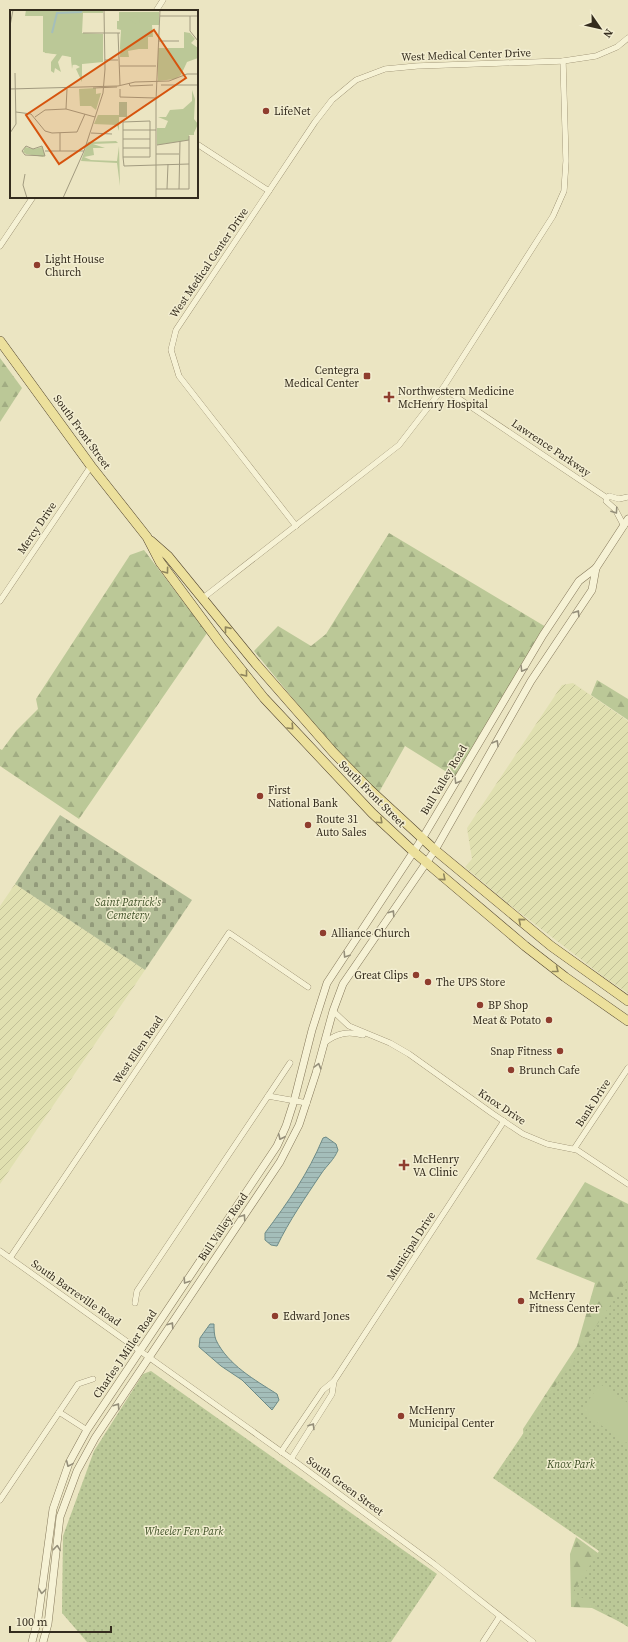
<svg xmlns="http://www.w3.org/2000/svg" width="628" height="1642" font-family="'Source Serif 4',serif">
<defs>
<pattern id="farmland-furrows" width="10" height="10" patternUnits="userSpaceOnUse"><rect width="10" height="10" fill="#e0e0b0"/><path d="M-1 1l2-2M0 10L10 0M9 11l2-2" fill="none" stroke="#c1c097"/></pattern>
<pattern id="forest-firs" width="22" height="20" patternUnits="userSpaceOnUse"><rect width="22" height="20" fill="#bbc897"/><path d="M5 1l3.5 6h-7zM16 11l3.5 6h-7z" fill="#a1ac82"/></pattern>
<pattern id="cemetery-stones" width="16" height="16" patternUnits="userSpaceOnUse"><rect width="16" height="16" fill="#b2bd96"/><path d="M2 7V4a2 2 0 0 1 4 0v3zM10 15v-3a2 2 0 0 1 4 0v3z" fill="#929a7a"/></pattern>
<pattern id="park-dots" width="8" height="8" patternUnits="userSpaceOnUse"><rect width="8" height="8" fill="#bbc897"/><path d="M2 2h.1M6 6h.1" fill="none" stroke="#a1ac82" stroke-width="1.8" stroke-linecap="round"/></pattern>
<pattern id="water-rules" width="6" height="5" patternUnits="userSpaceOnUse"><rect width="6" height="5" fill="#a4beba"/><path d="M0 2.5h6" fill="none" stroke="#8ea39f"/></pattern>
</defs>
<rect width="100%" height="100%" fill="#ebe5c2"/>
<g fill="url(#farmland-furrows)">
<path d="M573,683L628,721V993L604,977L510,905L465,867L472,859L467,828L562,685Z"/>
<path d="M15,884L145,970L0,1184V906Z"/>
</g>
<g fill="url(#forest-firs)">
<path d="M0,358L22,388L0,422Z"/>
<path d="M389,533L546,627L458,779L405,746L378,794L345,762L254,651L278,626L311,646L326,634Z"/>
<path d="M144,550L207,633L79,819L0,766V749L2,750L16,731L38,709L36,699L130,555Z"/>
<path d="M597,680L628,699V720L591,695Z"/>
<path d="M585,1182L628,1204V1313L525,1449L523,1429L577,1346L595,1283L536,1259Z"/>
<path d="M576,1537L609,1561L628,1626L592,1608L571,1607L570,1554Z"/>
</g>
<path fill="url(#cemetery-stones)" d="M60,815L192,900L145,970L15,884Z"/>
<g fill="url(#park-dots)">
<path d="M628,1279V1627L573,1592L599,1551L493,1478Z"/>
<path d="M151,1371L437,1574L391,1642H87L62,1613L63,1536L94,1451L143,1374Z"/>
</g>
<path fill="#bbc897" d="M600,1384L628,1403V1441L626,1443L581,1411Z"/>
<g fill="url(#water-rules)" stroke="#6c8b88">
<path d="M326,1137L336,1144L338,1150C334,1160 327,1165 321,1174C305,1198 289,1221 277,1246L271,1245L265,1240V1233C288,1202 308,1174 323,1138Z"/>
<path d="M210,1324H214C214,1329 214,1335 216,1340C228,1365 255,1380 277,1394L279,1400L272,1410L242,1380L221,1366L199,1347L200,1338Z"/>
</g>
<g fill="none" stroke-linecap="round" stroke-linejoin="round">
<g stroke="#84775a" stroke-width="6">
<g id="minor">
<path d="M156,11L163,0"/>
<path d="M197,144L269,191"/>
<path d="M0,246L33,197"/>
<path d="M443,388L607,498L609,496L619,499L628,497"/>
<path d="M607,498L606,501L615,509L624,526"/>
<path d="M296,526L179,376L171,350L176,330L315,122L332,100L356,80L385,69L417,66L563,61L596,56L617,47L628,38"/>
<path d="M203,598L399,445L443,388L553,216L564,191L566,161L563,61"/>
<path d="M0,601L91,466"/>
<path d="M333,1011L349,1026L390,1043L409,1054L493,1114L523,1134L547,1144L577,1150L628,1184"/>
<path d="M324,1043C337,1033 348,1031 363,1035"/>
<path d="M268,1096L290,1063"/>
<path d="M574,1149L628,1068"/>
<path d="M0,1251L297,1463L434,1564L533,1642"/>
<path d="M10,1258L229,933L308,987"/>
<path d="M135,1303L137,1291L268,1096L307,1103"/>
<path d="M59,1412L87,1430"/>
<path d="M281,1452L323,1390L334,1381L504,1121"/>
<path d="M291,1459L332,1394L334,1381"/>
<path d="M0,1500L78,1384L93,1379"/>
<path d="M483,1642L500,1616"/>
</g>
</g>
<g stroke="#84775a" stroke-width="8">
<g id="tertiary">
<path d="M32,1642L38,1619L53,1509L69,1463L87,1430L277,1146L286,1126L294,1101L312,1030L327,983L422,839L543,635L579,581L596,568L628,519"/>
<path d="M43,1642L48,1624L60,1517L77,1471L95,1438L280,1162L299,1125L316,1073L333,1011L343,984L435,850L531,681L592,590L596,568"/>
</g>
</g>
<g stroke="#52442f" stroke-width="10">
<g id="primary">
<path d="M0,341L91,466L147,537L160,562L220,643L264,698L372,813L414,852L525,946L565,977L628,1021"/>
<path d="M151,541L168,556L256,664L333,752L369,789L435,850L551,946L628,1001"/>
</g>
</g>
<use href="#minor" stroke="#f6f2d5" stroke-width="5.5"/>
<use href="#tertiary" stroke="#f6f2d5" stroke-width="7"/>
<use href="#primary" stroke="#ece09c" stroke-width="9"/>
</g>
<defs><path id="oneway-chevron" d="M-2-3.5L2.5 0L-2 3.5" fill="none" stroke-width="1.6" stroke-linecap="round" stroke-linejoin="round"/></defs>
<g stroke="#958f7a">
<use href="#oneway-chevron" transform="translate(615 511) rotate(56)"/>
<use href="#oneway-chevron" transform="translate(577 613) rotate(-57)"/>
<use href="#oneway-chevron" transform="translate(523 669) rotate(121)"/>
<use href="#oneway-chevron" transform="translate(496 743) rotate(-60)"/>
<use href="#oneway-chevron" transform="translate(457 781) rotate(121)"/>
<use href="#oneway-chevron" transform="translate(392 913) rotate(-56)"/>
<use href="#oneway-chevron" transform="translate(346 955) rotate(123)"/>
<use href="#oneway-chevron" transform="translate(318 1066) rotate(-75)"/>
<use href="#oneway-chevron" transform="translate(281 1137) rotate(115)"/>
<use href="#oneway-chevron" transform="translate(243 1217) rotate(-56)"/>
<use href="#oneway-chevron" transform="translate(186 1281) rotate(124)"/>
<use href="#oneway-chevron" transform="translate(171 1325) rotate(-56)"/>
<use href="#oneway-chevron" transform="translate(117 1406) rotate(-56)"/>
<use href="#oneway-chevron" transform="translate(312 1426) rotate(-58)"/>
<use href="#oneway-chevron" transform="translate(69 1464) rotate(114)"/>
<use href="#oneway-chevron" transform="translate(57 1548) rotate(-84)"/>
<use href="#oneway-chevron" transform="translate(42 1591) rotate(97)"/>
</g>
<g stroke="#90865d">
<use href="#oneway-chevron" transform="translate(166 571) rotate(53)"/>
<use href="#oneway-chevron" transform="translate(227 629) rotate(-129)"/>
<use href="#oneway-chevron" transform="translate(245 674) rotate(51)"/>
<use href="#oneway-chevron" transform="translate(291 727) rotate(47)"/>
<use href="#oneway-chevron" transform="translate(380 821) rotate(43)"/>
<use href="#oneway-chevron" transform="translate(443 878) rotate(41)"/>
<use href="#oneway-chevron" transform="translate(521 921) rotate(-140)"/>
<use href="#oneway-chevron" transform="translate(556 970) rotate(38)"/>
</g>
<g fill="#8f3d2e" stroke="#f3eed1" stroke-width="1.5">
<circle cx="266" cy="111" r="4"/>
<circle cx="37" cy="265" r="4"/>
<rect x="363" y="372" width="8" height="8" rx="2"/>
<path d="M387 391h4v4h4v4h-4v4h-4v-4h-4v-4h4z"/>
<circle cx="260" cy="796" r="4"/>
<circle cx="308" cy="825" r="4"/>
<circle cx="323" cy="933" r="4"/>
<circle cx="416" cy="975" r="4"/>
<circle cx="428" cy="982" r="4"/>
<circle cx="480" cy="1005" r="4"/>
<circle cx="549" cy="1020" r="4"/>
<circle cx="560" cy="1051" r="4"/>
<circle cx="511" cy="1070" r="4"/>
<path d="M402 1159h4v4h4v4h-4v4h-4v-4h-4v-4h4z"/>
<circle cx="521" cy="1301" r="4"/>
<circle cx="275" cy="1316" r="4"/>
<circle cx="401" cy="1416" r="4"/>
</g>
<g text-anchor="middle" dominant-baseline="central" stroke-width="3" stroke-linejoin="round" paint-order="stroke">
<g font-size="11" fill="#342c1e" stroke="#f3eed1">
<text transform="translate(466 55) rotate(-2)">West Medical Center Drive</text>
<text transform="translate(209 263) rotate(-56)">West Medical Center Drive</text>
<text transform="translate(82 432) rotate(54)">South Front Street</text>
<text transform="translate(551 448) rotate(34)">Lawrence Parkway</text>
<text transform="translate(37 528) rotate(-56)">Mercy Drive</text>
<text transform="translate(444 780) rotate(-59)">Bull Valley Road</text>
<text transform="translate(372 794) rotate(45)">South Front Street</text>
<text transform="translate(138 1050) rotate(-56)">West Ellen Road</text>
<text transform="translate(593 1103) rotate(-57)">Bank Drive</text>
<text transform="translate(502 1107) rotate(34)">Knox Drive</text>
<text transform="translate(223 1227) rotate(-56)">Bull Valley Road</text>
<text transform="translate(411 1246) rotate(-57)">Municipal Drive</text>
<text transform="translate(76 1293) rotate(35)">South Barreville Road</text>
<text transform="translate(125 1354) rotate(-56)">Charles J Miller Road</text>
<text transform="translate(345 1486) rotate(36)">South Green Street</text>
</g>
<g font-size="11" fill="#342c1e" stroke="#f3eed1" text-anchor="start">
<text x="274" y="111">LifeNet</text>
<text x="45" y="259">Light House<tspan x="45" dy="13">Church</tspan></text>
<text x="359" y="370" text-anchor="end">Centegra<tspan x="359" dy="13">Medical Center</tspan></text>
<text x="398" y="391">Northwestern Medicine<tspan x="398" dy="13">McHenry Hospital</tspan></text>
<text x="268" y="790">First<tspan x="268" dy="13">National Bank</tspan></text>
<text x="316" y="819">Route 31<tspan x="316" dy="13">Auto Sales</tspan></text>
<text x="331" y="933">Alliance Church</text>
<text x="408" y="975" text-anchor="end">Great Clips</text>
<text x="436" y="982">The UPS Store</text>
<text x="488" y="1005">BP Shop</text>
<text x="541" y="1020" text-anchor="end">Meat &amp; Potato</text>
<text x="552" y="1051" text-anchor="end">Snap Fitness</text>
<text x="519" y="1070">Brunch Cafe</text>
<text x="413" y="1159">McHenry<tspan x="413" dy="13">VA Clinic</tspan></text>
<text x="529" y="1295">McHenry<tspan x="529" dy="13">Fitness Center</tspan></text>
<text x="283" y="1316">Edward Jones</text>
<text x="409" y="1410">McHenry<tspan x="409" dy="13">Municipal Center</tspan></text>
</g>
<g font-size="11" font-style="italic" fill="#3e5026" stroke="#f3eed1">
<text x="128" y="902">Saint Patrick's<tspan x="128" dy="13">Cemetery</tspan></text>
<text x="571" y="1464">Knox Park</text>
<text x="184" y="1531">Wheeler Fen Park</text>
</g>
</g>
<g transform="translate(10 10)">
<rect width="188" height="188" fill="#ebe5c2"/>
<path d="M15,137L24,139L32,137L35,145L33,147L16,144L13,142Z" fill="#bbc897"/>
<path d="M111,26L134,38L118,41L119,47H110ZM34,38L72,46V72L66,59L70,57L63,53L62,59L61,47L53,44L48,52L51,62L45,58L44,63L41,61V52L47,44L35,43ZM86,78V84L91,83L86,100L81,96H70L69,79ZM182,80L185,89L184,109L188,114L183,125L147,119L155,118L158,111L148,107H156L160,100L173,99L182,91ZM88,105H109V121L107,115L84,114ZM106,131L108,133L83,134L95,138H83L84,145L74,147L81,150L107,151L109,136L110,176L107,153L71,151L78,132Z" fill="#bbc897"/>
<path d="M16,0H93V3H73L72,23L93,24V52L62,55L61,47L33,42V6H15Z" fill="#bbc897"/>
<path d="M109,92H117V107H109Z" fill="#b2bd96"/>
<path d="M109,2H149V15H142L143,27H138V39H110L111,20L107,19V11H109ZM174,22L180,23L185,29L181,33L188,38V48L177,52L171,65L165,69L148,71V38H174ZM147,118H184V125H179V130L147,135Z" fill="#bbc897"/>
<path d="M110,2H119L120,8L127,6L130,13L124,14L119,8H110Z" fill="#bbc897"/>
<path fill="none" stroke="#a4beba" stroke-width="2" d="M42,23L47,3L71,2L72,0"/>
<path fill="none" stroke="#a29b80" stroke-width="1" d="M150,6H188M180,6V21L188,31M0,16L3,0M73,23H110M108,23L110,75M148,31H169M95,50H108M110,56H146M119,73L120,76L143,75M151,75H188M83,78L107,77M0,79L108,76L125,72L159,71L177,64H188M110,79V87L146,88M56,99L57,79M6,102L21,104L35,121L42,123L67,122L75,104M25,107L35,100L56,99L85,107M113,120H146M0,123L6,114L5,63M50,123V141M81,123L102,124M113,129H140M147,135L179,130M16,136L23,139L32,136L35,146L15,145L12,141ZM113,138H140M35,141H74M146,144H169M113,147H140V111L113,112V147L114,156L179,154M15,164L13,175L17,188M146,179H179V126M157,179L158,154M169,179L170,131M53,188L74,141L93,83L95,59L94,0M146,188V90L150,0"/>
<path fill="#d6540e" fill-opacity="0.15" stroke="#d6540e" stroke-width="2" d="M144,20L176,68L49,154L16,105Z"/>
<rect width="188" height="188" fill="none" stroke="#342c1e" stroke-width="2"/>
</g>
<g transform="translate(600 28) rotate(124)" stroke="#f3eed1" stroke-width="3" paint-order="stroke">
<path d="M0-3L7 15L0 10L-7 15Z" fill="#342c1e"/>
<text y="-6" font-size="11" font-weight="bold" text-anchor="middle" fill="#342c1e">N</text>
</g>
<path d="M10 1626v6h101v-6" fill="none" stroke="#342c1e" stroke-width="2"/>
<text x="16" y="1626" font-size="12" fill="#342c1e" stroke="#f3eed1" stroke-width="3" paint-order="stroke">100 m</text>
</svg>
